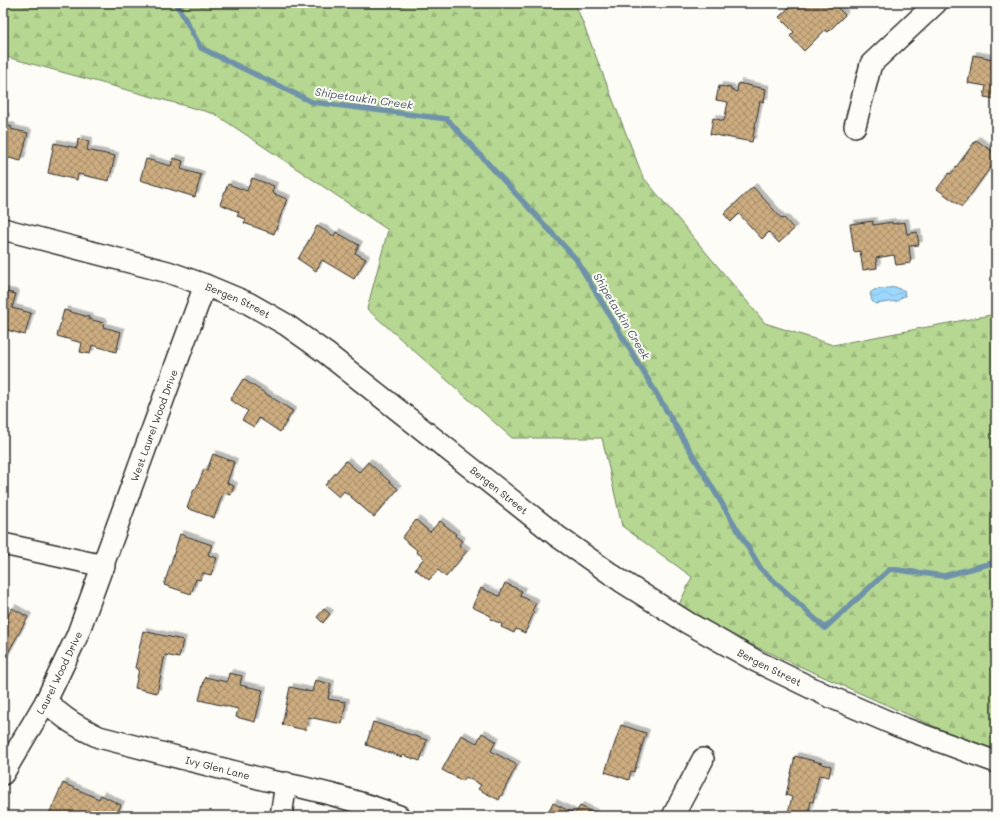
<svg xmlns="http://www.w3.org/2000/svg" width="999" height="819" font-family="Mali,sans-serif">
<defs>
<pattern id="forest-firs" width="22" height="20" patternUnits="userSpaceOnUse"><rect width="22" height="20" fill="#b5d791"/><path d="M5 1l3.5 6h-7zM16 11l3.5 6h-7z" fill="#9cb97d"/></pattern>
<pattern id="water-waves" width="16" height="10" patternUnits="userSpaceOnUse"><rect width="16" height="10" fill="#9cd7fd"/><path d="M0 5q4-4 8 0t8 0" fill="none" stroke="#87b9d9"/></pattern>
<pattern id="building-cross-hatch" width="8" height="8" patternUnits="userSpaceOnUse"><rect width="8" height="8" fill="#ccac80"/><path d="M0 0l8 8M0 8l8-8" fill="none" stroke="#a68c69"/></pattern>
<filter id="shadow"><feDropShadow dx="3.5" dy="-3.5" stdDeviation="0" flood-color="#0004"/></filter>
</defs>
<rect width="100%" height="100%" fill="#fdfcf7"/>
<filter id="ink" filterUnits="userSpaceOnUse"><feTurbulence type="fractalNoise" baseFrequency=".025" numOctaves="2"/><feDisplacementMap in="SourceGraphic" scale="8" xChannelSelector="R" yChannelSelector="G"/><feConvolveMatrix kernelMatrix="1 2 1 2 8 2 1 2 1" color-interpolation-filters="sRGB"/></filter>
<g filter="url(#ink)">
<path fill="url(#forest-firs)" stroke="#70815e" d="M3,3H575L643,177L765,323L833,345L996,314V754L676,611L692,577L622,526L602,438H512L367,309L388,230L215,114L3,56Z"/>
<path fill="url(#water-waves)" stroke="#6f92a9" d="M896,287L901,290H904L905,296L902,297L898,301L875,304L872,301L870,293L874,290Z"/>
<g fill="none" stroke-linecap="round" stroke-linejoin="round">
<path stroke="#6f92a9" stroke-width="5.5" d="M176,3L201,48L312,102L447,119L576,259L761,569L825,628L890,569L944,576L996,562"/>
</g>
<g fill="url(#building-cross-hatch)" stroke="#2b2b2b" filter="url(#shadow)">
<path d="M794,3H833L845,15L828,32L825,30L804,51L790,36L794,32L779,17Z"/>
<path d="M973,55L993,59L991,69L996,70V99L984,97L986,86L968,83Z"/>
<path d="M738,83L766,89L764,102L760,101L752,142L710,134L713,118L724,121L728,102L716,100L719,86L731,88V90L737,92Z"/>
<path d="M3,116L6,117L4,125L12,127L11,129L28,133L21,161L5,157V159H3Z"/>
<path d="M78,139L89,141L87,150L115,156L109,181L78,174L77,180L48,173L54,143L77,148Z"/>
<path d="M976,140L996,154V165L993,164L962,207L937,189L949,173L951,174Z"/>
<path d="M173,158L183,161L181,169L201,175L195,197L140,180L146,159L171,166Z"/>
<path d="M252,178L274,186L272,193L287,199L274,234L244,223L246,219L237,216L239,212L220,204L228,184L247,191Z"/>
<path d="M753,187L782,219L784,218L794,229L779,243L769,232L762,239L739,214L731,222L724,214Z"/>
<path d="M873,221V225L892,222V224L905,222L907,234L917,232L919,245L909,246L911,263L896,265L894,255L876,258L877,268L863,270L860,251L854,252L850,224Z"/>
<path d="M317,226L334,236L336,232L359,245L355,253L366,259L354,279L322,260L316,271L298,259Z"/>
<path d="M3,291L16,294L12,308L31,313L25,335L7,330V332L3,331Z"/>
<path d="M64,310L89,317V319L104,323L103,327L121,332L116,352L92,345L90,354L80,352L82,343L57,336Z"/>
<path d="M243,379L293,411L280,432L259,418L254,427L242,420L248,411L230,400Z"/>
<path d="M213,454L234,462L227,483L234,486L231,495L223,493L214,518L187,508L194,489H196L204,469L207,470Z"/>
<path d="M346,461L359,472L368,462L398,489L374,517L344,491L339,497L325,485Z"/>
<path d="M416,520L430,532L440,521L456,534L455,536L462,541L459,545L467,551L446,577L438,570L429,580L415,569L424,558L416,552L417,550L402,538Z"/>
<path d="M180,534L212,545L208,555L217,558L211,575L203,573L200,580L196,579L191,594L164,585Z"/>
<path d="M505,583L522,591L520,596L536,603L532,611L534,612L525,633L516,629L514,633L501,627L502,624L490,619L491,616L472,607L481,588L499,596Z"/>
<path d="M12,608L28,617L3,662V624Z"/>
<path d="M324,609L330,614L323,623L317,617Z"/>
<path d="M143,631L183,640L179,658L165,655L157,693L135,688L139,669L135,668Z"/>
<path d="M229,673L242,676L240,685L263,690L255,722L236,717L238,709L199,700L205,677L227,682Z"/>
<path d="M315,680L331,684L328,699L346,702L342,724L308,717L306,730L282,725L290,687L312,692Z"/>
<path d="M373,722L427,740L420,761L403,755L402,757L366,745Z"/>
<path d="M621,725L646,733L634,772L631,771L629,780L605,772Z"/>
<path d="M482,733L496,741L491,751L517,765L499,800L478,789L481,785L466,777L463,781L442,770L461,735L477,743Z"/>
<path d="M795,756L822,763V764L831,766L829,777L819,775L813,802L811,801L808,816L788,812L792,797L786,795Z"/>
<path d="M63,783L99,799L101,795L121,805L116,816H48Z"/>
<path d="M553,803L575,814L580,806L594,813L592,816H547Z"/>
</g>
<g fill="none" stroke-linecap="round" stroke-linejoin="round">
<g stroke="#2b2b2b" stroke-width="24">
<g id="minor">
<path d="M855,126L871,64L936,3"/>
<path id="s1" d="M3,229L168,272L205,285L248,303L285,324L326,353L557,536L621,581L688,623L756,661L826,695L898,726L996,762"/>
<path d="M3,544L104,566"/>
<path id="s2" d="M46,701C64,719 76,726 99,737L266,780C311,788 356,800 399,816"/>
<path id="s3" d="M3,774L46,701L77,636L205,285"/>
<path d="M281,816L286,783"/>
<path d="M673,816L703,759"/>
</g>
</g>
<use href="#minor" stroke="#fdfcf7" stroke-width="21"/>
</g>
</g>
<g text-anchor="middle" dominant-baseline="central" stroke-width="4" stroke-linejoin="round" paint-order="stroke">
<g font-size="10" fill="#2b2b2b" stroke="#fdfcf7">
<text stroke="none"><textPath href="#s1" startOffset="246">Bergen Street</textPath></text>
<text stroke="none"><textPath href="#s3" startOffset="381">West Laurel Wood Drive</textPath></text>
<text stroke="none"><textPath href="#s1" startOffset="570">Bergen Street</textPath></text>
<text stroke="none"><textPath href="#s1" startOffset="894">Bergen Street</textPath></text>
<text stroke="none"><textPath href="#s3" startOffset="116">Laurel Wood Drive</textPath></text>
<text stroke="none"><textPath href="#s2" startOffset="187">Ivy Glen Lane</textPath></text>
</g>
<g font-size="11" font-style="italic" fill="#475660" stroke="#fdfcf7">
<text transform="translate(364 98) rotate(8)">Shipetaukin Creek</text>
<text transform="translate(622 316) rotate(59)">Shipetaukin Creek</text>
</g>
</g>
<rect width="999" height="819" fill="none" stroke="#fdfcf7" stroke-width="16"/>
<rect x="8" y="8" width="983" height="803" fill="none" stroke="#2b2b2b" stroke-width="1.5" filter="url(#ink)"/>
</svg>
